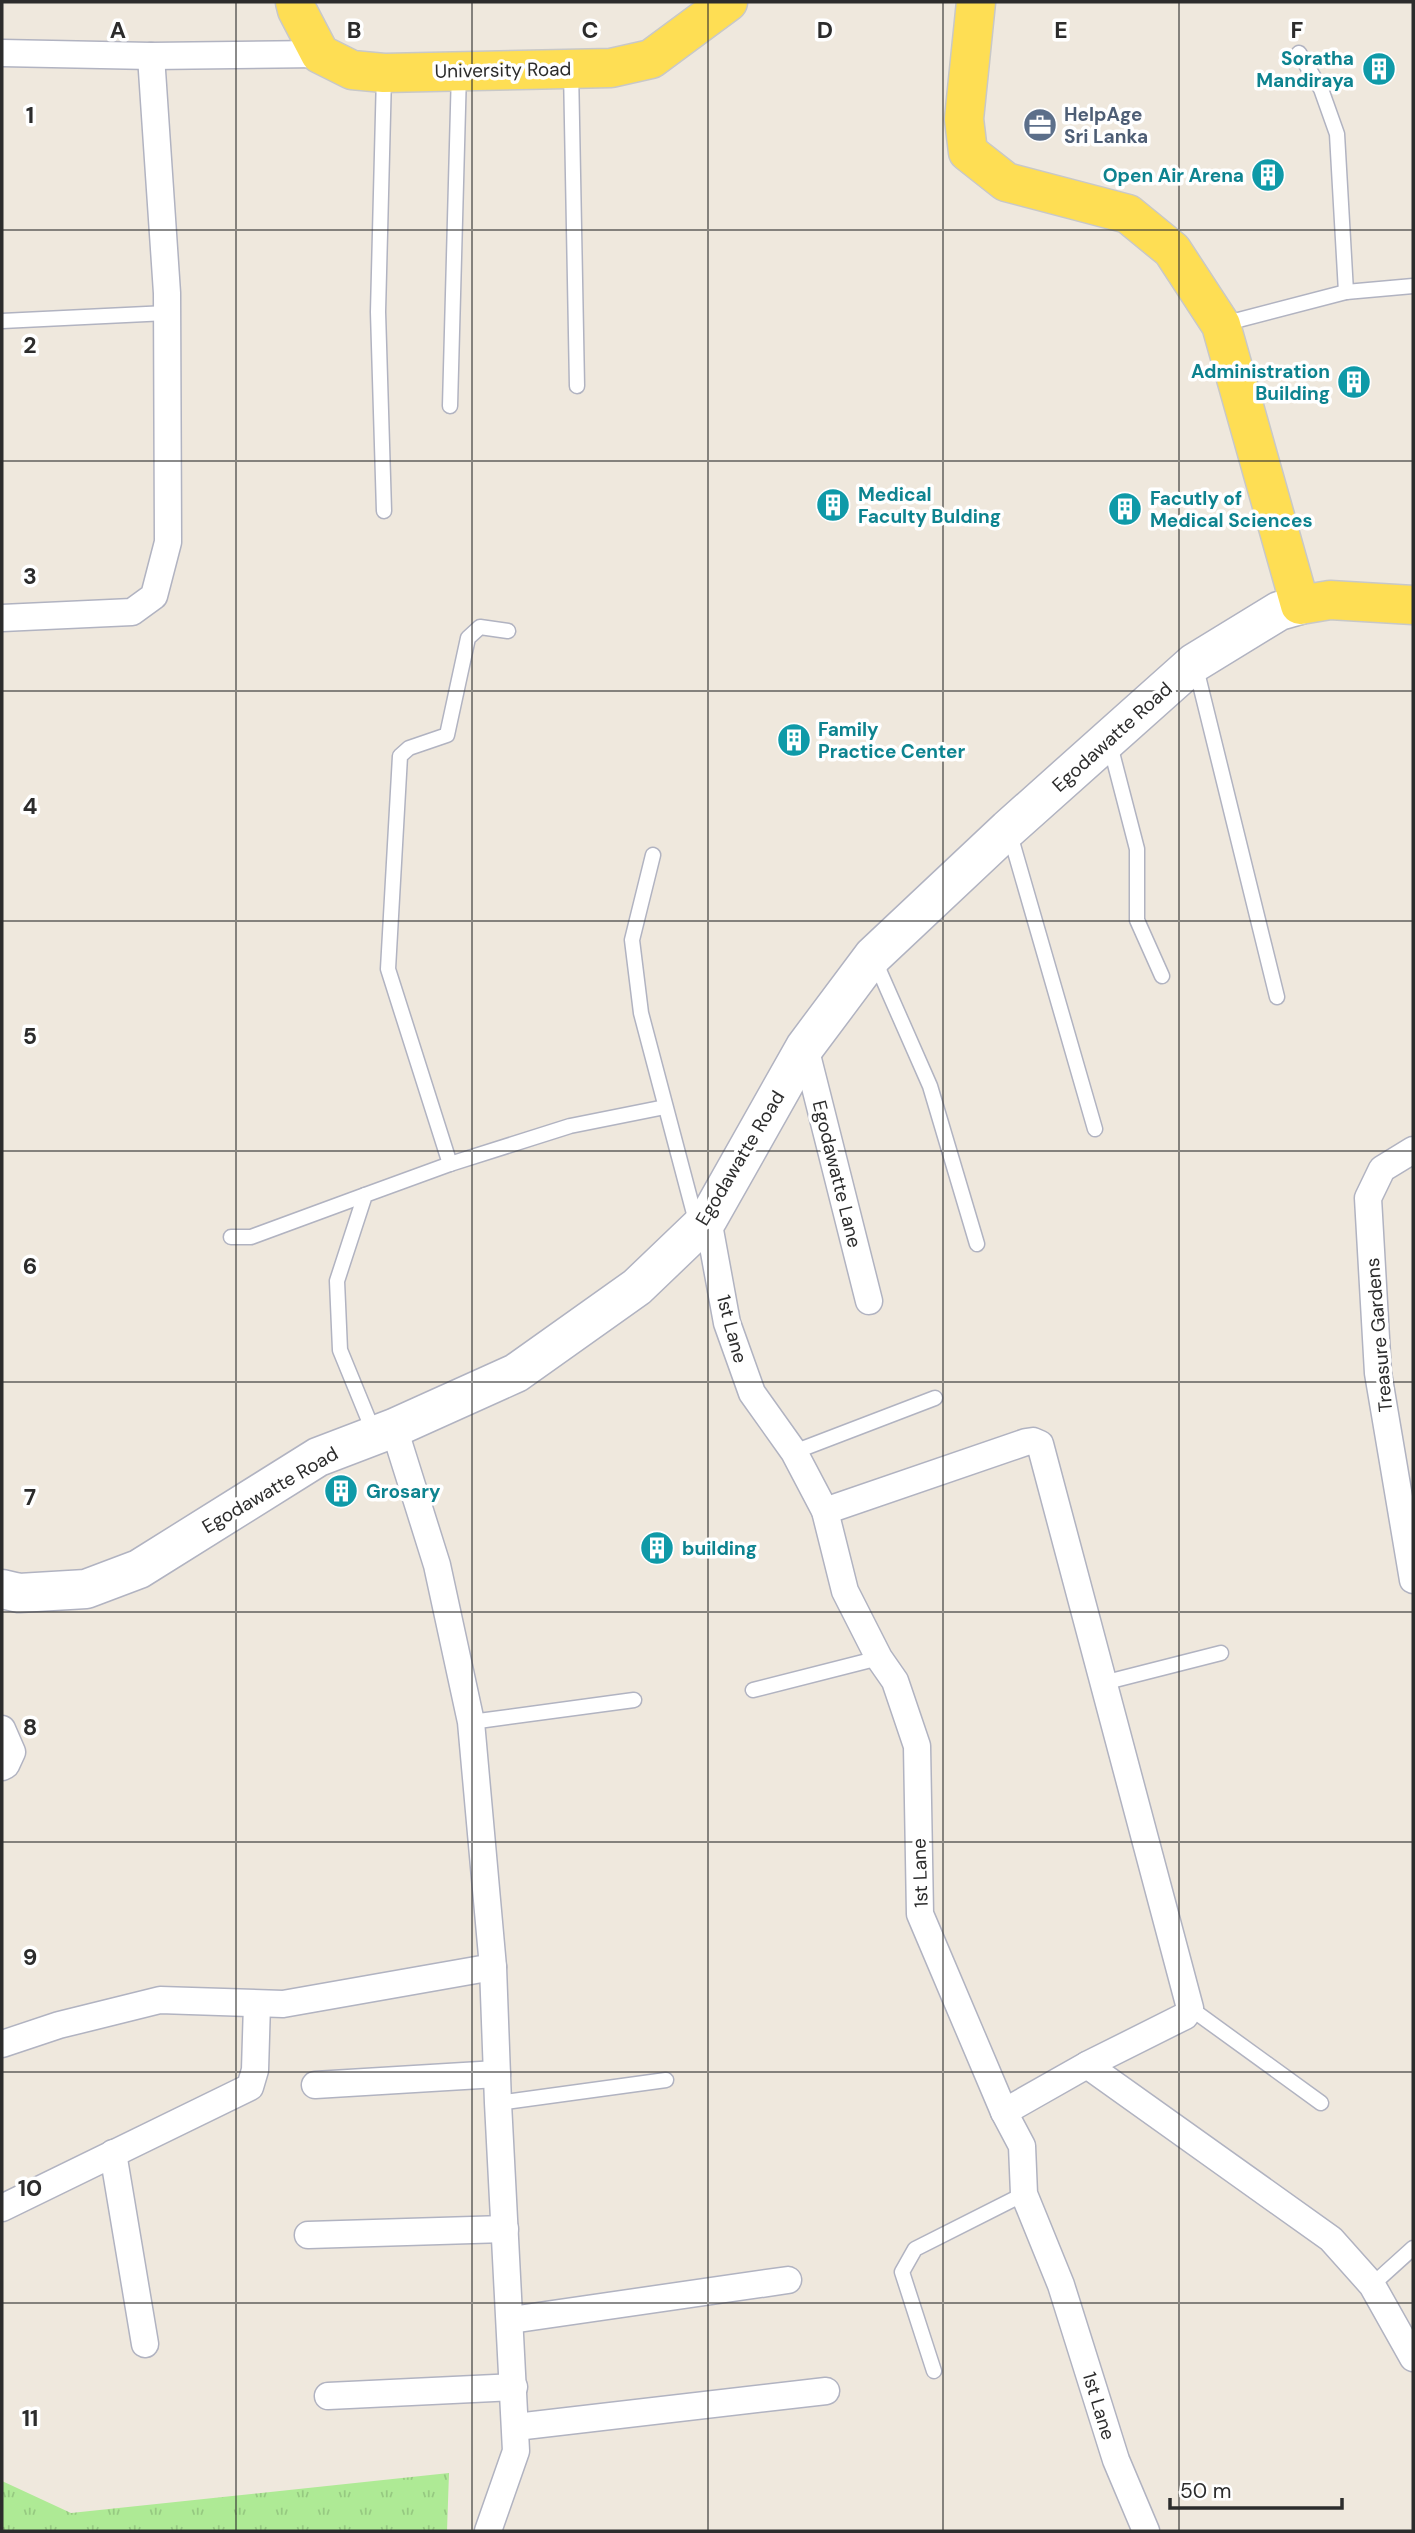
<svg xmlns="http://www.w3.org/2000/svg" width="1415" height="2533" font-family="'DM Sans',sans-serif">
<defs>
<pattern id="park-tufts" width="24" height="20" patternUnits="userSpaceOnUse" patternTransform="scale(1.75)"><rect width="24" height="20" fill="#aeea95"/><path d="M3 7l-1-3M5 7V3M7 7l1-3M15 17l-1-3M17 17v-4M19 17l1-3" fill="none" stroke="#96c981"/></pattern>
</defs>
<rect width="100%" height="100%" fill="#efe8dd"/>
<path fill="url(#park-tufts)" d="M449,2473L447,2531H2V2481L71,2513Z"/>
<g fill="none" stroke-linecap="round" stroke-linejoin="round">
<g stroke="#b1b3c1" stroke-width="17">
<g id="lane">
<path d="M1299,53L1321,89L1337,134L1346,292"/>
<path d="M571,69L577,386"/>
<path d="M384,75L378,312L384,511"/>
<path d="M2,321L167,313"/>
<path d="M1223,324L1346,292L1413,286"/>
<path d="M450,406L459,71"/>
<path d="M1196,668L1277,997"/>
<path d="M1109,741L1137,849V920L1162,976"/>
<path d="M1009,831L1095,1129"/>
<path d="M653,855L632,940L641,1013L697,1225"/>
<path d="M875,961L930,1086L977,1244"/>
<path d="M450,1164L388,969L400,756L409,748L447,735L468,638L480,627L508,631"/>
<path d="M231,1237H251L365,1195"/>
<path d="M374,1433L340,1350L337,1281L365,1195L450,1164L570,1126L665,1107"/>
<path d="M794,1452L935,1398"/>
<path d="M1103,1683L1221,1653"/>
<path d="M753,1690L879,1658"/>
<path d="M471,1722L634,1700"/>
<path d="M1190,2008L1321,2103"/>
<path d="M498,2103L666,2080"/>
<path d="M1372,2285L1413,2248"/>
<path d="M934,2371L902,2272L915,2249L1024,2194"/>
</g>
</g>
<g stroke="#b1b3c1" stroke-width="29">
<g id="street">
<path d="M2,53L151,56L320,54"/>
<path d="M2,618L132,612L154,596L168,542L167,293L151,56"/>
<path d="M805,1047L869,1301"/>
<path d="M1413,1150L1382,1169L1368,1198L1378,1373L1413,1580"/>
<path d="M708,1219L727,1323L752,1393L794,1452L825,1511L845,1591L879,1658L895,1681L917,1746L920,1914L1004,2112L1022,2146L1024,2194L1061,2285L1116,2460L1146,2531"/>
<path d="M394,1428L437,1565L471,1722L493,1967L498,2103L516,2451L488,2531"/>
<path d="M825,1511L1026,1442L1033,1441L1040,1444L1190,2008L1185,2016L1087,2065L1004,2112"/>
<path d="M2,1729L12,1752L6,1765L2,1767"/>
<path d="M2,2044L59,2025L160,2000L283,2004L493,1967"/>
<path d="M1087,2065L1331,2239L1372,2285L1413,2358"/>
<path d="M315,2085L497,2074"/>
<path d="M113,2153L145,2344"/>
<path d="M2,2208L250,2087L255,2070L257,2004"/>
<path d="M308,2235L505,2229"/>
<path d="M511,2320L788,2280"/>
<path d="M328,2396L514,2387"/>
<path d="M516,2427L826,2391"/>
</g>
</g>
<g stroke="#b1b3c1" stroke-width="41">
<path id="secondary" d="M2,1589L19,1593L86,1589L139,1569L318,1457L394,1428L516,1373L637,1287L708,1219L805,1047L873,956L1008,829L1194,663L1279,611L1300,605"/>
</g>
<g stroke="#c8c8c8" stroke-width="41">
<g id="primary">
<path d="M295,2L297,10L320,54L352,70L384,73L611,68L651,59L728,2"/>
<path d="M976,2L964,119L968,152L1006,182L1128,214L1172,250L1221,325L1300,605L1330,600L1413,605"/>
</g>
</g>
<use href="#lane" stroke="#fff" stroke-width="14"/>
<use href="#street" stroke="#fff" stroke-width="26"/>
<use href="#secondary" stroke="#fff" stroke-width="38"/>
<use href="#primary" stroke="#fede54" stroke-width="38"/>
</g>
<path fill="none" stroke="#2c2c2c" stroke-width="2" stroke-opacity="0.55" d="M236,2V2531M472,2V2531M708,2V2531M943,2V2531M1179,2V2531M2,230H1413M2,461H1413M2,691H1413M2,921H1413M2,1151H1413M2,1382H1413M2,1612H1413M2,1842H1413M2,2072H1413M2,2303H1413"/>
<defs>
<g id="building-disc" transform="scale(1.75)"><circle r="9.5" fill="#0f9aa8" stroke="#fff"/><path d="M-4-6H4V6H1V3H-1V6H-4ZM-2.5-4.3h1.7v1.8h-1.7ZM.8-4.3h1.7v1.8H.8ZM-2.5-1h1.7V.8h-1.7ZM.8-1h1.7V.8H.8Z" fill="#fff"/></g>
<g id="office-disc" transform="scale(1.75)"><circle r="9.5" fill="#5c6f8a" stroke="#fff"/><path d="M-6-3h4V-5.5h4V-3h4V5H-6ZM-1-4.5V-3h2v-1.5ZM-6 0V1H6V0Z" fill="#fff"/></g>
</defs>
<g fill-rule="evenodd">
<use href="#building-disc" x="1379" y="69"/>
<use href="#office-disc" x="1040" y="125"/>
<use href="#building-disc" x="1268" y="175"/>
<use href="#building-disc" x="1354" y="382"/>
<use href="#building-disc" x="833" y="505"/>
<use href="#building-disc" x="1125" y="509"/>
<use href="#building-disc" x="794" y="740"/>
<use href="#building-disc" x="341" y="1491"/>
<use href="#building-disc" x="657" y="1548"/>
</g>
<g text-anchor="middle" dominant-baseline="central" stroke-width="7" stroke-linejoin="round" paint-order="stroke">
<g font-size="19" font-weight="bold" fill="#0d838f" stroke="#fff" text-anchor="start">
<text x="1354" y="58" text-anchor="end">Soratha<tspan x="1354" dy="22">Mandiraya</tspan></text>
<text x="1244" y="175" text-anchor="end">Open Air Arena</text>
<text x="1330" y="371" text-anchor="end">Administration<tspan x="1330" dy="22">Building</tspan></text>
<text x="858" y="494">Medical<tspan x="858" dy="22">Faculty Bulding</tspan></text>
<text x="1150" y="498">Facutly of<tspan x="1150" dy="22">Medical Sciences</tspan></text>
<text x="818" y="729">Family<tspan x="818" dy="22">Practice Center</tspan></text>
<text x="366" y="1491">Grosary</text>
<text x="682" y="1548">building</text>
</g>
<g font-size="19" fill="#2c2c2c" stroke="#fff">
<text transform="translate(503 70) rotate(-1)">University Road</text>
<text transform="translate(1112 737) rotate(-42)">Egodawatte Road</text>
<text transform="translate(740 1158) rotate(-59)">Egodawatte Road</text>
<text transform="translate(837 1174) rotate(76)">Egodawatte Lane</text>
<text transform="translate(732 1329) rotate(75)">1st Lane</text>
<text transform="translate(1379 1335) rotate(-95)">Treasure Gardens</text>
<text transform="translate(270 1490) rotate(-30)">Egodawatte Road</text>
<text transform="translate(920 1873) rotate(-92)">1st Lane</text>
<text transform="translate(1099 2406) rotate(73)">1st Lane</text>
</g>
<g font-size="19" font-weight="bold" fill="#4e5e75" stroke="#fff" text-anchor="start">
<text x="1064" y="114">HelpAge<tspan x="1064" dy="22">Sri Lanka</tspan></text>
</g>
</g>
<g font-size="23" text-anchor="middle" font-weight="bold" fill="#2c2c2c" stroke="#fff" stroke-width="7" stroke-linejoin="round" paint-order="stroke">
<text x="118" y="38">A</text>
<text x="354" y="38">B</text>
<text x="590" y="38">C</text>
<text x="825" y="38">D</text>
<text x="1061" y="38">E</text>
<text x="1297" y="38">F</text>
<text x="30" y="123">1</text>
<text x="30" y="353">2</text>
<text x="30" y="584">3</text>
<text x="30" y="814">4</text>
<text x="30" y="1044">5</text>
<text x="30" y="1274">6</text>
<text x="30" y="1505">7</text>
<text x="30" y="1735">8</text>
<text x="30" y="1965">9</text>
<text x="30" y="2196">10</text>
<text x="30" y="2426">11</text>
</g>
<rect width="1415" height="2533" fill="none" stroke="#2c2c2c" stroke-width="7"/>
<path d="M1170 2498v10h172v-10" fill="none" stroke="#2c2c2c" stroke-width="3.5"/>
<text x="1180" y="2498" font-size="21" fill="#2c2c2c" stroke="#ffffff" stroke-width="5" paint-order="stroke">50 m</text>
</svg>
